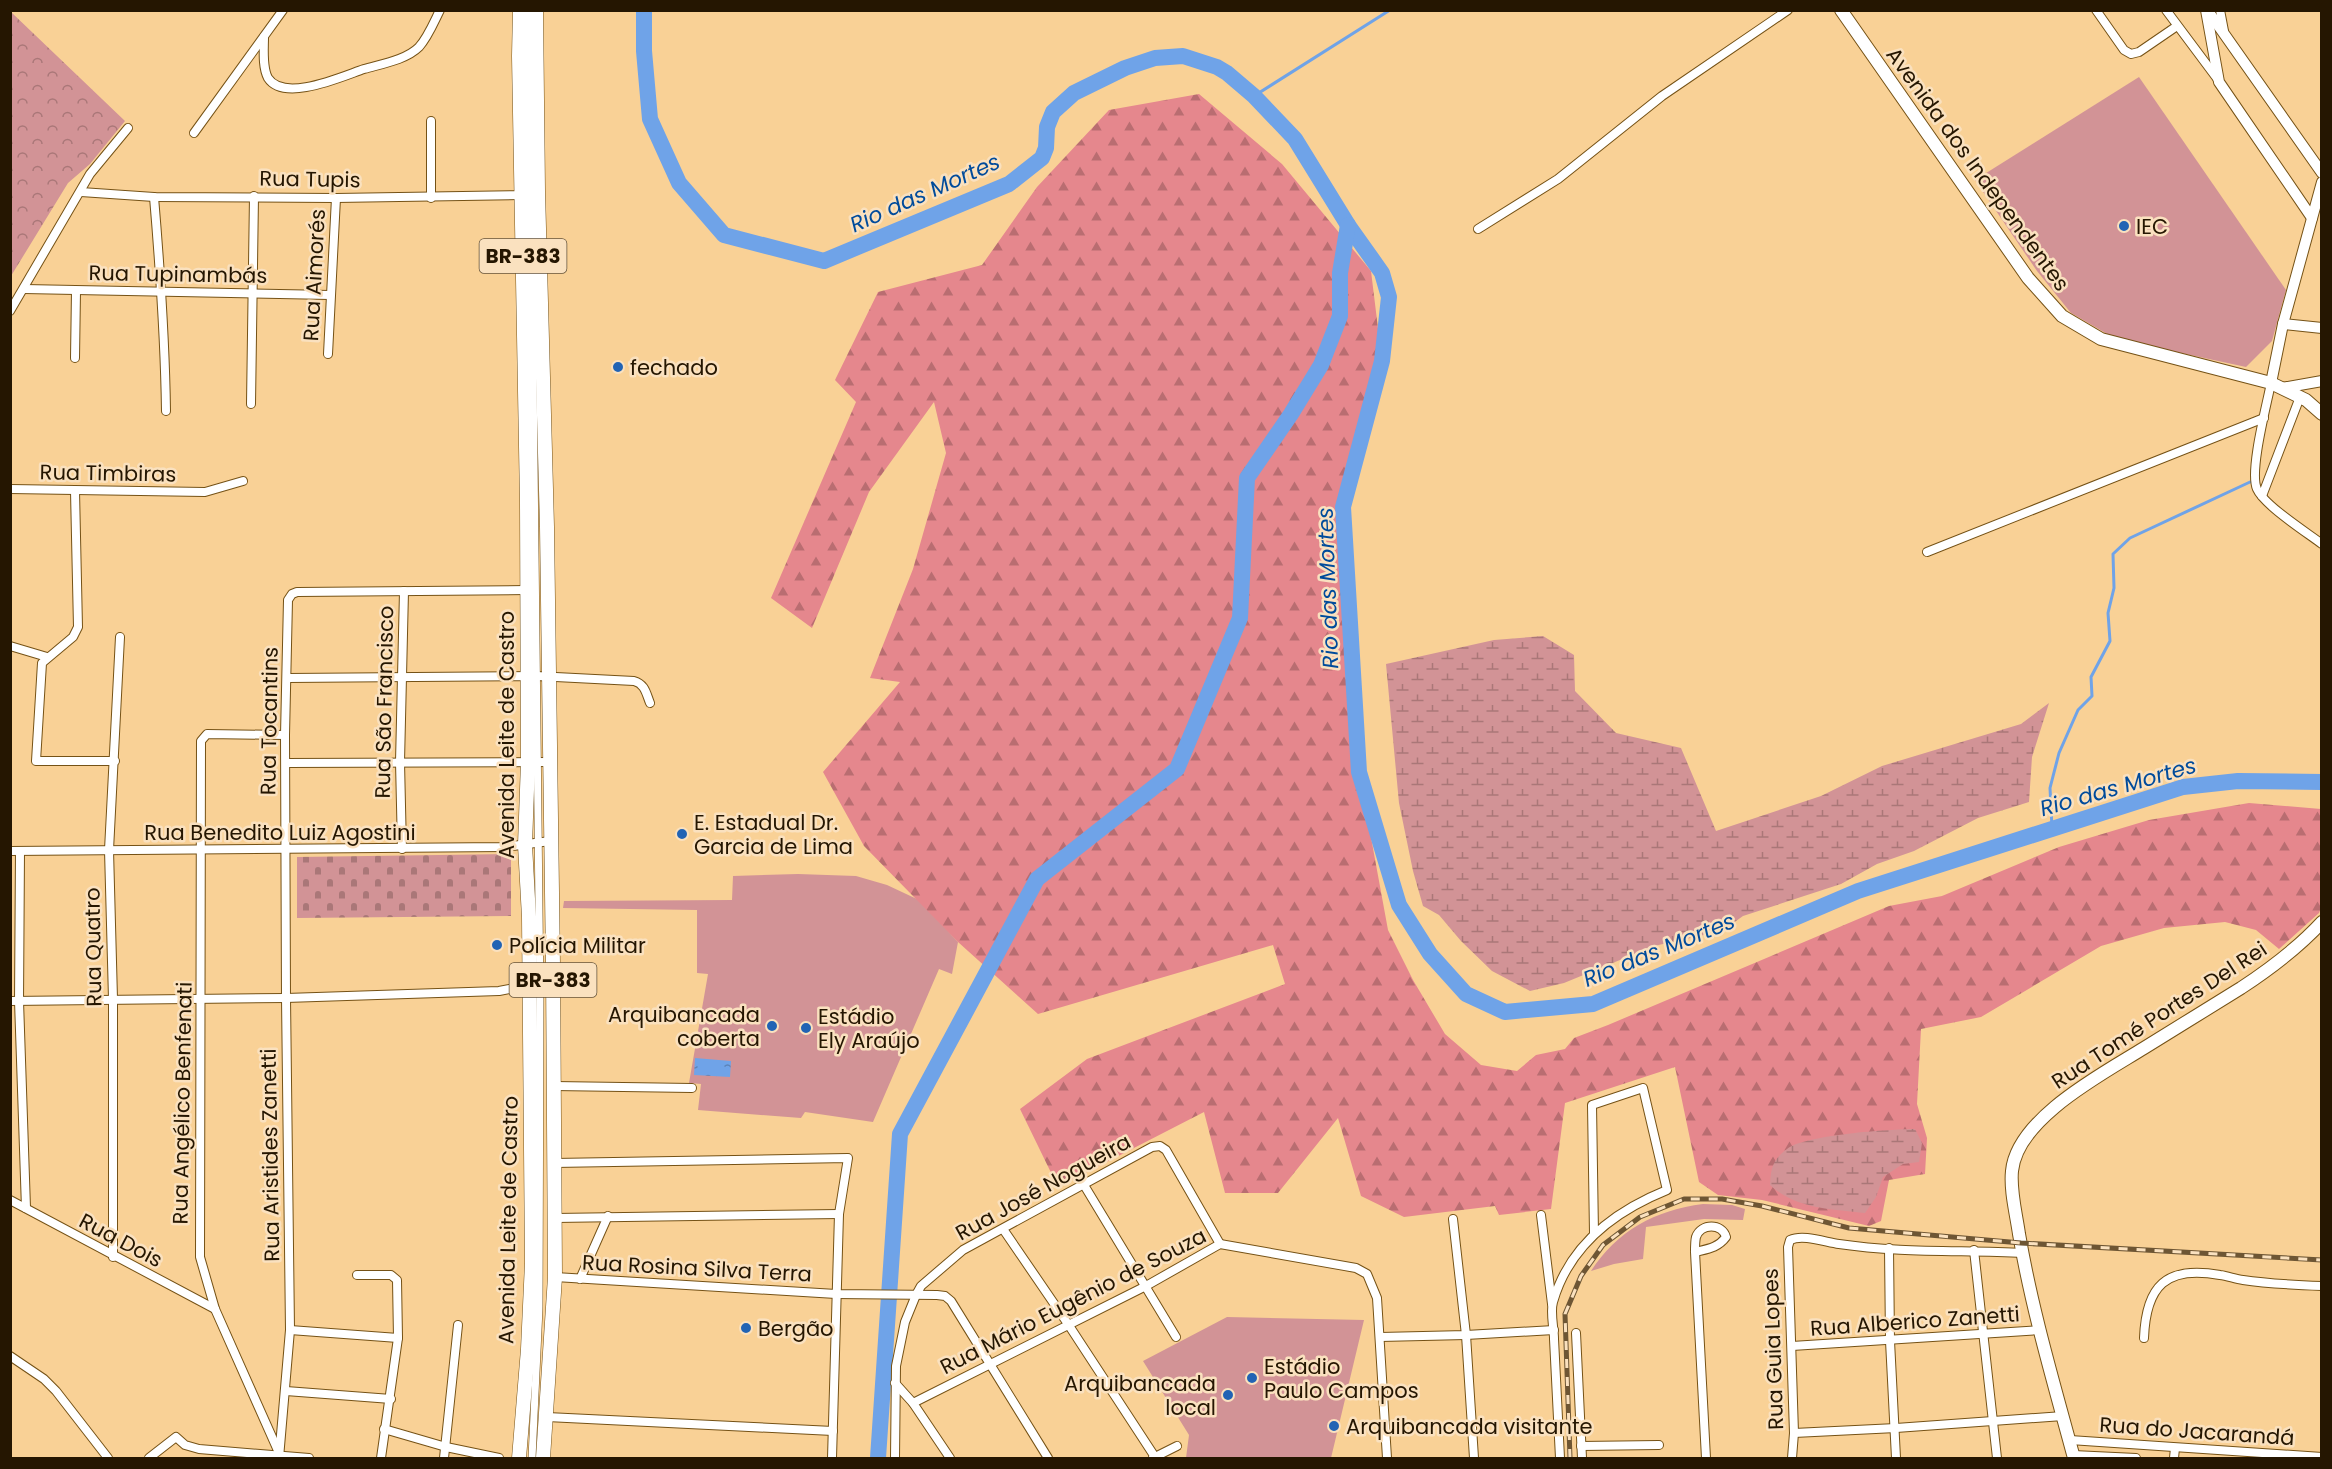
<svg xmlns="http://www.w3.org/2000/svg" width="2332" height="1469" font-family="Poppins,sans-serif">
<defs>
<pattern id="forest-firs" width="22" height="20" patternUnits="userSpaceOnUse" patternTransform="scale(1.5)"><rect width="22" height="20" fill="#e5878d"/><path d="M5 1l3.5 6h-7zM16 11l3.5 6h-7z" fill="#b96d71"/></pattern>
<pattern id="wetland-marsh" width="20" height="14" patternUnits="userSpaceOnUse" patternTransform="scale(1.5)"><rect width="20" height="14" fill="#d29396"/><path d="M1 5h8M5 5V1M11 12h8M15 12V8" fill="none" stroke="#aa7778"/></pattern>
<pattern id="cemetery-stones" width="16" height="16" patternUnits="userSpaceOnUse" patternTransform="scale(1.5)"><rect width="16" height="16" fill="#d29396"/><path d="M2 7V4a2 2 0 0 1 4 0v3zM10 15v-3a2 2 0 0 1 4 0v3z" fill="#aa7778"/></pattern>
<pattern id="park-crowns" width="20" height="18" patternUnits="userSpaceOnUse" patternTransform="scale(1.5)"><rect width="20" height="18" fill="#d29396"/><path d="M2 6a3 3 0 1 1 6 0M12 15a3 3 0 1 1 6 0" fill="none" stroke="#aa7778"/></pattern>
<pattern id="water-ripples" width="26" height="14" patternUnits="userSpaceOnUse" patternTransform="scale(1.5)"><rect width="26" height="14" fill="#6fa3e8"/><path d="M2 4q2-2 4 0t4 0M15 11q2-2 4 0t4 0" fill="none" stroke="#5b84ba"/></pattern>
</defs>
<rect width="100%" height="100%" fill="#f9d196"/>
<g fill="#d29396">
<path d="M2139,77L2286,290L2272,341L2246,367L2130,342L2109,335L2071,313L2037,271L1975,180Z"/>
<path d="M798,874L856,876L887,885L919,900L958,942L952,974L939,969L873,1122L805,1112L801,1118L698,1110L701,1084L689,1083L708,974L697,973V910L563,908L564,901L732,900L733,876Z"/>
<path d="M1703,1204L1732,1205L1745,1209L1743,1220L1704,1219L1646,1227L1643,1259L1614,1264L1591,1271C1617,1231 1655,1210 1703,1204Z"/>
<path d="M1227,1317L1364,1320L1331,1458H1186L1189,1435L1143,1361Z"/>
</g>
<path fill="url(#forest-firs)" d="M1199,94L1282,164L1371,271L1382,361L1343,507L1359,772L1388,930L1413,980L1445,1034L1481,1065L1517,1071L1536,1055L1565,1049L1574,1038L1608,1025L1889,906L1942,896L2059,847L2149,820L2249,803L2321,809V908L2319,913L2279,949L2256,930L2225,922L2164,928L2101,946L1981,1017L1921,1029L1917,1104L1927,1138L1925,1174L1889,1180L1881,1221L1869,1226L1762,1200L1718,1195L1699,1182L1675,1067L1565,1103L1551,1209L1499,1215L1495,1206L1404,1217L1361,1196L1338,1118L1278,1193H1225L1204,1112L1058,1187L1020,1109L1087,1059L1285,984L1273,945L1038,1014L958,942L864,846L823,772L900,682L870,678L913,569L946,453L934,402L869,492L812,628L771,598L856,402L835,380L878,292L982,265L1037,187L1109,110Z"/>
<g fill="url(#wetland-marsh)">
<path d="M1543,636L1574,655L1575,691L1616,733L1681,748L1716,831L1821,796L1882,766L2021,724L2049,703L2032,757L2029,802L1978,818L1914,851L1877,864L1841,884L1743,916L1722,931L1654,946L1564,983L1530,991L1492,971L1461,941L1439,915L1423,906L1413,871L1399,803L1386,664L1494,640Z"/>
<path d="M1915,1129L1922,1143L1919,1162L1903,1164L1883,1177L1876,1197L1865,1213C1831,1209 1796,1209 1770,1185C1771,1169 1772,1160 1787,1149C1804,1135 1891,1129 1915,1129Z"/>
</g>
<path fill="url(#cemetery-stones)" d="M511,854V916L297,918V857Z"/>
<path fill="url(#park-crowns)" d="M11,12L125,121L90,164L68,183L11,276Z"/>
<path fill="url(#water-ripples)" d="M695,1058L731,1061L730,1077L694,1075Z"/>
<g fill="none" stroke-linecap="round" stroke-linejoin="round">
<g stroke="#6fa3e8" stroke-width="3">
<path d="M1254,96L1390,10"/>
<path d="M2052,828L2050,788L2059,753L2078,710L2092,696L2091,677L2110,641L2108,613L2114,588L2113,554L2130,538L2250,482"/>
</g>
<g stroke="#6fa3e8" stroke-width="16">
<path d="M644,10V51L650,119L679,183L724,235L824,261L1009,184L1042,158L1046,148L1047,127L1053,112L1074,93L1125,68L1155,58L1183,56L1217,67L1227,73L1254,96L1295,139L1348,225L1382,273L1389,297L1382,361L1343,507L1359,772L1399,905L1430,954L1466,994L1505,1012L1593,1004L1858,891L2183,787L2238,781L2322,782"/>
<path d="M878,1458L900,1134L1037,879L1177,769L1240,618L1247,478L1291,414L1321,365L1340,316V273L1348,225"/>
</g>
<g stroke="#755216" stroke-width="8">
<path id="pedestrian" d="M527,10L531,191L540,999L539,1308L532,1458"/>
</g>
<g stroke="#755216" stroke-width="10">
<g id="minor">
<path d="M2096,10L2124,50L2131,54L2139,52L2177,26"/>
<path d="M2166,10L2219,81"/>
<path d="M2220,10L2224,31"/>
<path d="M264,37C264,49 262,67 268,78C284,103 343,76 364,69C381,64 406,60 419,47C428,37 434,22 440,10"/>
<path d="M431,121V198"/>
<path d="M194,133L283,10"/>
<path d="M81,192L154,197L336,198L522,195L531,191H538"/>
<path d="M154,197C160,268 165,339 166,411"/>
<path d="M1478,229L1558,179L1662,96L1788,10"/>
<path d="M24,289L330,295"/>
<path d="M10,311L90,174L128,128"/>
<path d="M328,354L336,198"/>
<path d="M75,358L76,291"/>
<path d="M2271,383C2267,404 2249,471 2257,489C2264,505 2306,532 2322,544"/>
<path d="M251,404L254,196"/>
<path d="M10,489L205,492L243,481"/>
<path d="M75,491L78,627L73,637L42,663L36,761H115"/>
<path d="M2262,496L2300,397"/>
<path d="M1927,552L2264,418"/>
<path d="M10,646L47,657"/>
<path d="M288,678L536,676L634,681C645,684 646,693 650,703"/>
<path d="M286,763L550,762"/>
<path d="M402,849L400,762L404,591"/>
<path d="M10,851L505,847L550,841"/>
<path d="M20,851L19,1001L26,1208"/>
<path d="M10,1001L286,998L499,991L529,985L553,974"/>
<path d="M554,1086L692,1088"/>
<path d="M554,1163L848,1158L839,1214L832,1458"/>
<path d="M1084,1185L1176,1337"/>
<path d="M10,1200L215,1309"/>
<path d="M1541,1215L1552,1304"/>
<path d="M555,1218L839,1214"/>
<path d="M1453,1219L1466,1335L1474,1458"/>
<path d="M1003,1229L1068,1324L1155,1457"/>
<path d="M1889,1248L1890,1341L1896,1458"/>
<path d="M1974,1250L1997,1458"/>
<path d="M1695,1252C1707,1249 1718,1248 1726,1237C1722,1223 1701,1223 1696,1237C1695,1241 1695,1248 1695,1252L1706,1458"/>
<path d="M113,1257V999L109,850L120,637"/>
<path d="M357,1275H391L397,1280L398,1338L381,1458"/>
<path d="M555,1277L836,1294L937,1295L945,1296L951,1301L1048,1458"/>
<path d="M580,1279L608,1216"/>
<path d="M290,1330L398,1338"/>
<path d="M1576,1333L1582,1458"/>
<path d="M1380,1337L1466,1335L1554,1330"/>
<path d="M2144,1338C2146,1286 2166,1265 2220,1275C2228,1276 2235,1279 2243,1280C2269,1284 2295,1285 2322,1286"/>
<path d="M1792,1346L2040,1330"/>
<path d="M10,1356L44,1379L56,1391L108,1458"/>
<path d="M895,1383L913,1403L950,1458"/>
<path d="M286,1391L391,1399"/>
<path d="M913,1403L1146,1286L1220,1244L1356,1268L1367,1274L1377,1298L1387,1458"/>
<path d="M547,1417L833,1431"/>
<path d="M384,1429L446,1447L499,1458"/>
<path d="M1794,1433L1896,1428L2063,1416"/>
<path d="M2070,1440L2322,1457"/>
<path d="M1581,1446L1659,1445"/>
<path d="M280,1455L215,1309L200,1257L201,741L207,734L285,735"/>
<path d="M2073,1455L2136,1458"/>
<path d="M149,1458L176,1437L185,1445L199,1449L309,1458"/>
<path d="M279,1458L290,1330L286,998L285,735L288,600L292,594L297,592L527,590"/>
<path d="M444,1458L458,1325"/>
<path d="M895,1458L896,1366L905,1322L916,1295L921,1286L963,1250L1152,1147L1160,1146L1166,1150L1220,1244"/>
<path d="M1153,1458L1177,1446"/>
<path d="M1560,1458C1558,1419 1556,1379 1554,1339C1554,1328 1550,1312 1553,1302C1569,1246 1615,1211 1667,1190L1643,1088L1592,1105L1594,1234"/>
<path d="M1792,1458L1794,1433L1788,1247L1790,1240C1803,1234 1825,1242 1839,1244C1899,1253 1962,1250 2023,1253"/>
<path d="M2174,1458L2175,1448"/>
</g>
</g>
<g stroke="#755216" stroke-width="12">
<g id="tertiary">
<path d="M2206,10L2219,82L2312,218"/>
<path d="M2208,11L2322,173"/>
<path d="M2283,324L2322,328"/>
<path d="M2271,383L2283,324L2322,182"/>
<path d="M2282,388L2322,381"/>
</g>
</g>
<g stroke="#755216" stroke-width="14">
<g id="secondary">
<path d="M1841,10L2028,278L2062,316L2101,339L2271,383L2306,400L2322,414"/>
<path d="M2074,1458C2054,1384 2032,1310 2019,1234C2016,1213 2010,1191 2012,1171C2017,1118 2104,1073 2144,1048C2176,1028 2209,1008 2241,988C2270,969 2298,948 2322,922"/>
</g>
</g>
<g stroke="#755216" stroke-width="15">
<g id="trunk">
<path d="M536,10L538,191L547,527L553,965L555,1277L543,1458"/>
<path d="M519,1458L528,1349L532,1263L529,917L525,845L528,762L527,502L519,56L520,10"/>
</g>
</g>
<use href="#pedestrian" stroke="#fff" stroke-width="7"/>
<use href="#minor" stroke="#fff" stroke-width="8"/>
<use href="#tertiary" stroke="#fff" stroke-width="10"/>
<use href="#secondary" stroke="#fff" stroke-width="12"/>
<use href="#trunk" stroke="#fff" stroke-width="14"/>
<g stroke="#6e5634" stroke-width="5">
<path id="rail" d="M1570,1458L1565,1314L1581,1276L1603,1245L1640,1217L1684,1199H1722L1762,1206L1849,1228L2021,1243L2322,1260"/>
</g>
<use href="#rail" stroke="#fae1bf" stroke-width="3" stroke-dasharray="9" stroke-linecap="butt"/>
</g>
<g fill="#2163b4" stroke="#fae1bf" stroke-width="2">
<circle cx="2124" cy="226" r="6"/>
<circle cx="618" cy="367" r="6"/>
<circle cx="682" cy="834" r="6"/>
<circle cx="497" cy="945" r="6"/>
<circle cx="772" cy="1026" r="6"/>
<circle cx="806" cy="1028" r="6"/>
<circle cx="746" cy="1328" r="6"/>
<circle cx="1252" cy="1378" r="6"/>
<circle cx="1228" cy="1395" r="6"/>
<circle cx="1334" cy="1426" r="6"/>
</g>
<g text-anchor="middle" dominant-baseline="central" stroke-width="5" stroke-linejoin="round" paint-order="stroke">
<g fill="#fae1bf" stroke="#65533a" stroke-width="1.5">
<rect x="479.5" y="239" width="87" height="34" rx="4.5"/>
<rect x="509.5" y="963" width="87" height="34" rx="4.5"/>
</g>
<g font-size="20" font-weight="bold" fill="#251601">
<text x="523" y="256">BR-383</text>
<text x="553" y="980">BR-383</text>
</g>
<g font-size="21" fill="#251601" stroke="#fae1bf">
<text transform="translate(1978 169) rotate(54)">Avenida dos Independentes</text>
<text transform="translate(310 179) rotate(1)">Rua Tupis</text>
<text transform="translate(178 274) rotate(1)">Rua Tupinambás</text>
<text transform="translate(314 275) rotate(-87)">Rua Aimorés</text>
<text transform="translate(108 473) rotate(1)">Rua Timbiras</text>
<text transform="translate(384 702) rotate(-89)">Rua São Francisco</text>
<text transform="translate(269 721) rotate(-89)">Rua Tocantins</text>
<text transform="translate(506 735) rotate(-90)">Avenida Leite de Castro</text>
<text x="280" y="832">Rua Benedito Luiz Agostini</text>
<text transform="translate(93 947) rotate(-91)">Rua Quatro</text>
<text transform="translate(2159 1015) rotate(-33)">Rua Tomé Portes Del Rei</text>
<text transform="translate(182 1103) rotate(-89)">Rua Angélico Benfenati</text>
<text transform="translate(270 1155) rotate(-91)">Rua Aristides Zanetti</text>
<text transform="translate(1043 1187) rotate(-29)">Rua José Nogueira</text>
<text transform="translate(508 1220) rotate(-89)">Avenida Leite de Castro</text>
<text transform="translate(121 1240) rotate(28)">Rua Dois</text>
<text transform="translate(697 1268) rotate(3)">Rua Rosina Silva Terra</text>
<text transform="translate(1073 1301) rotate(-27)">Rua Mário Eugênio de Souza</text>
<text transform="translate(1915 1321) rotate(-4)">Rua Alberico Zanetti</text>
<text transform="translate(1773 1349) rotate(-92)">Rua Guia Lopes</text>
<text transform="translate(2197 1431) rotate(4)">Rua do Jacarandá</text>
</g>
<g font-size="21" fill="#251601" stroke="#fae1bf" text-anchor="start">
<text x="2136" y="226">IEC</text>
<text x="630" y="367">fechado</text>
<text x="694" y="822">E. Estadual Dr.<tspan x="694" dy="24">Garcia de Lima</tspan></text>
<text x="509" y="945">Polícia Militar</text>
<text x="760" y="1014" text-anchor="end">Arquibancada<tspan x="760" dy="24">coberta</tspan></text>
<text x="818" y="1016">Estádio<tspan x="818" dy="24">Ely Araújo</tspan></text>
<text x="758" y="1328">Bergão</text>
<text x="1264" y="1366">Estádio<tspan x="1264" dy="24">Paulo Campos</tspan></text>
<text x="1216" y="1383" text-anchor="end">Arquibancada<tspan x="1216" dy="24">local</tspan></text>
<text x="1346" y="1426">Arquibancada visitante</text>
</g>
<g font-size="22" font-style="italic" fill="#004b9b" stroke="#fae1bf">
<text transform="translate(925 193) rotate(-24)">Rio das Mortes</text>
<text transform="translate(1328 588) rotate(-92)">Rio das Mortes</text>
<text transform="translate(2118 787) rotate(-16)">Rio das Mortes</text>
<text transform="translate(1659 950) rotate(-22)">Rio das Mortes</text>
</g>
</g>
<rect width="2332" height="1469" fill="none" stroke="#251601" stroke-width="24"/>
</svg>
